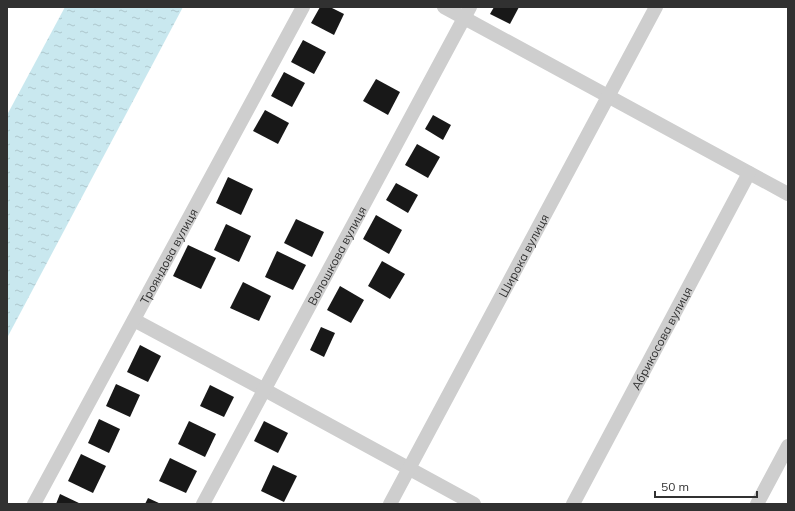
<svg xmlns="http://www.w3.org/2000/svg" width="795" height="511" font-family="Mulish,sans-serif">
<defs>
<pattern id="water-ripples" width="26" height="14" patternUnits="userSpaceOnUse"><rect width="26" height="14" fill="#c9e8ef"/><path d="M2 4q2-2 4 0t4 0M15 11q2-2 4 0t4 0" fill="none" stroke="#adc7cd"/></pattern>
</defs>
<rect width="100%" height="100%" fill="#fff"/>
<path fill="url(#water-ripples)" d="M65,7H183L7,338V115Z"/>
<g fill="#181818">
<path d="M320,7H330L344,14L334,35L311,23Z"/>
<path d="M494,7H519L510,24L490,14Z"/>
<path d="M303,40L326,52L314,74L291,62Z"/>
<path d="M284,72L305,83L292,107L271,96Z"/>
<path d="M376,79L400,92L388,115L363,101Z"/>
<path d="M265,110L289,123L278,144L253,131Z"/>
<path d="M433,115L451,125L443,140L425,129Z"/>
<path d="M417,144L440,157L428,178L405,165Z"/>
<path d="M228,177L253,189L241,215L216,203Z"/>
<path d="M396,183L418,195L408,213L386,200Z"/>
<path d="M376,215L402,230L389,254L363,239Z"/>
<path d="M296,219L324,232L312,257L284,243Z"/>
<path d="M226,224L251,236L239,262L214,250Z"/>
<path d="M188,245L216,258L201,289L173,276Z"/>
<path d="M277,251L306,265L293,290L265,277Z"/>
<path d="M382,261L405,274L390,299L368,286Z"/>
<path d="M243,282L271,296L259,321L230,308Z"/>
<path d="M340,286L364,300L351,323L327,310Z"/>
<path d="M321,327L335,333L324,357L310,350Z"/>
<path d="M140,345L161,356L148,382L127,372Z"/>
<path d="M116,384L140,395L130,417L106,406Z"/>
<path d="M210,385L234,397L224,417L200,406Z"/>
<path d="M99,419L120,429L109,453L88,443Z"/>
<path d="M189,421L216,434L205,457L178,444Z"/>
<path d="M264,421L288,433L278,453L254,441Z"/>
<path d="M81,454L106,466L93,493L68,481Z"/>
<path d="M170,458L197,471L186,493L159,481Z"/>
<path d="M273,465L297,476L284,502L261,491Z"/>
<path d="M60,494L81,504H56Z"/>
<path d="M148,498L161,504H145Z"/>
</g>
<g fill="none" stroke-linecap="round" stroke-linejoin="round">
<g stroke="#cecece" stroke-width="14">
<path d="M444,7L788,194"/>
<path d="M134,320L265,390L474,504"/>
<path id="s1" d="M34,504L303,7"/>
<path id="s2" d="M203,504L470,7"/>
<path id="s3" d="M390,504L656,7"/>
<path id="s4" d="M573,504L749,173"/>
<path d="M757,504L788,446"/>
</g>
</g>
<g text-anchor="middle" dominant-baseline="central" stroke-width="4" stroke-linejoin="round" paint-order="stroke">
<g font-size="12" fill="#313131" stroke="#fff">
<text stroke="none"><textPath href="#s3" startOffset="282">Широка вулиця</textPath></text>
<text stroke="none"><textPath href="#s1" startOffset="282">Трояндова вулиця</textPath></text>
<text stroke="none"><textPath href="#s2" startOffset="282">Волошкова вулиця</textPath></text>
<text stroke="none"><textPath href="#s4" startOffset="188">Абрикосова вулиця</textPath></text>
</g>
</g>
<rect width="795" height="511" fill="none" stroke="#313131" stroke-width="16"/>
<path d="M655 491v6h102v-6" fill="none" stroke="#313131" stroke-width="2"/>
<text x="661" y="491" font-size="12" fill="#313131" stroke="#ffffff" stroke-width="3" paint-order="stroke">50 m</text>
</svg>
